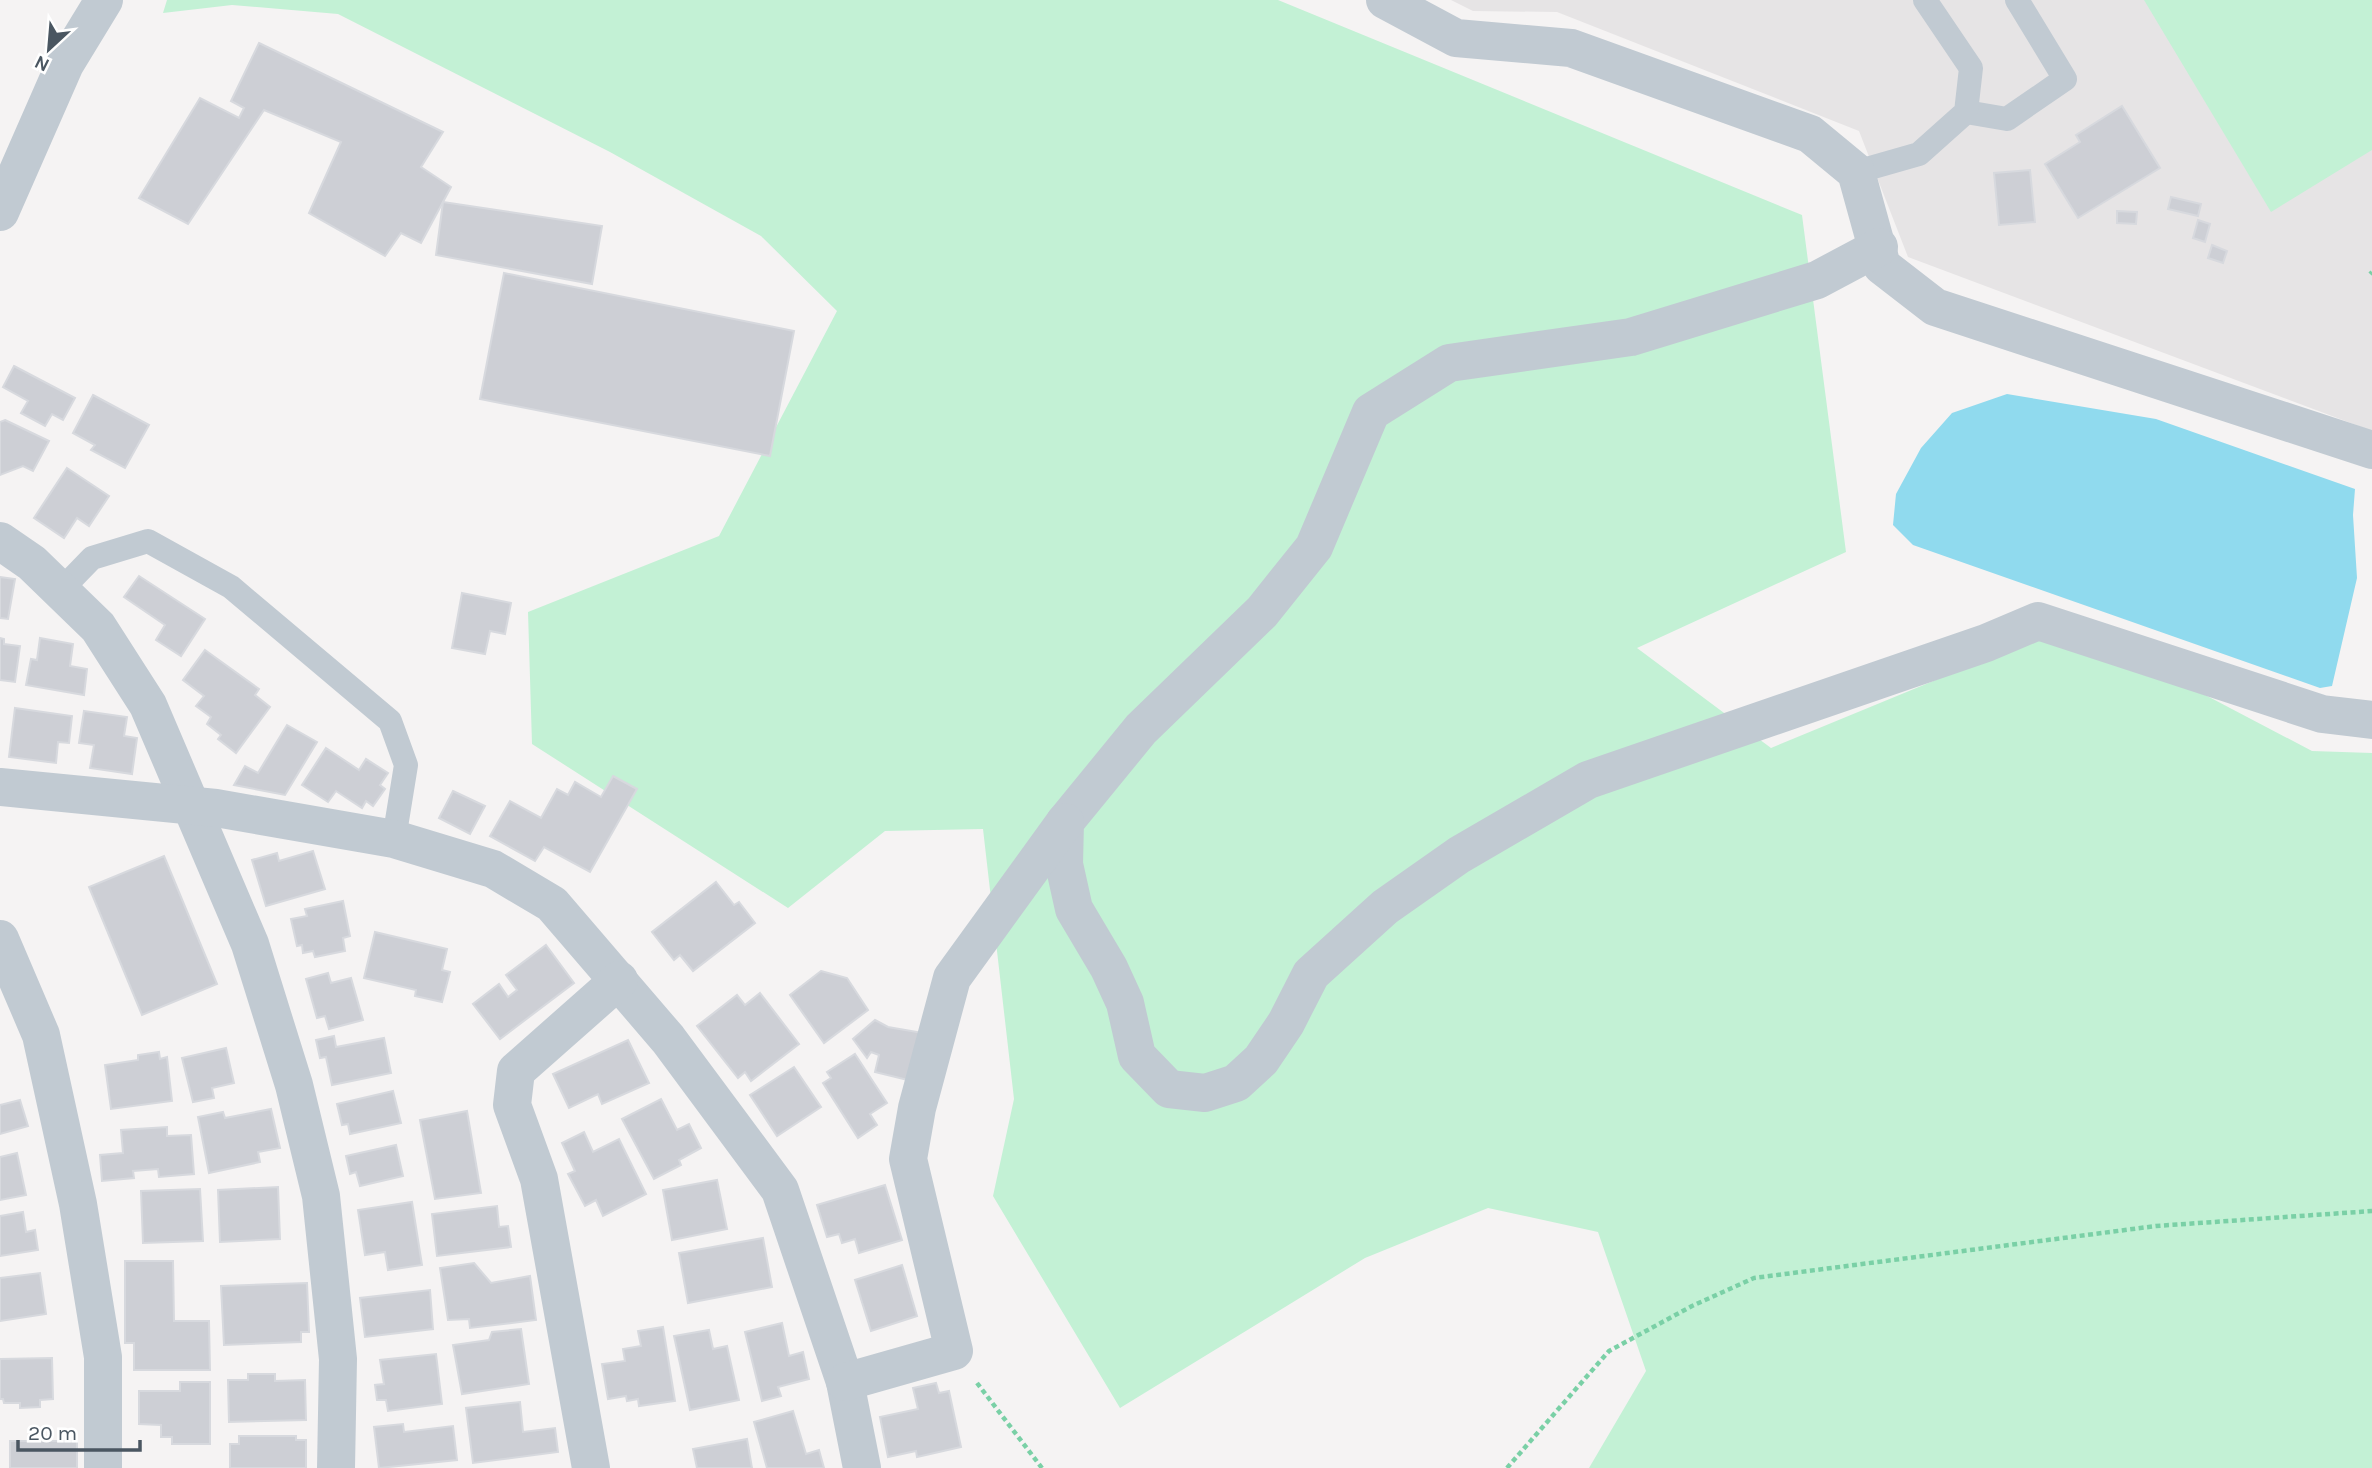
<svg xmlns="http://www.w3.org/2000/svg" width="2372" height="1468" font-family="Karla,sans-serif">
<rect width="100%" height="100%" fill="#f5f3f3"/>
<path fill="#e6e4e5" d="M1451,0H2372V431L1908,257L1859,131L1557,12L1473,11Z"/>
<g fill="#c3f1d5">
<path d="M167,0H1278L1802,215L1846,552L1637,648L1771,748L2040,637L2171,677L2312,751L2372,753V1468H1589L1646,1371L1598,1232L1488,1208L1365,1258L1120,1408L993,1196L1014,1099L983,829L885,831L788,908L532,744L528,612L719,536L837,311L761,236L610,152L338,14L232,5L163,13Z"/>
<path d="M2144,0H2372V150L2271,212Z"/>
</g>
<path fill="#90daee" d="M2007,394L2156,419L2355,489L2353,515L2357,578L2332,686L2320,688L1913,545L1893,525L1896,494L1921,448L1952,413Z"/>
<g fill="#cdcfd5" stroke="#d7d9de" stroke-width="2">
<path d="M259,43L443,132L421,167L451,187L421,243L401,233L385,256L309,213L341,142L264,110L188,224L139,198L200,98L239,118L244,108L231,101Z"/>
<path d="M2122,106L2160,168L2078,218L2045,164L2080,142L2076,135Z"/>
<path d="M2030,170L2035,222L1999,225L1994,173Z"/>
<path d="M2171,197L2201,204L2198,216L2168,209Z"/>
<path d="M443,202L602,226L592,284L436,255Z"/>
<path d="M2117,211L2137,212L2136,224L2117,223Z"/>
<path d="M2198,220L2210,224L2205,242L2193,238Z"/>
<path d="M2212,245L2227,251L2223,263L2208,258Z"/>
<path d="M504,273L794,331L770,456L480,399Z"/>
<path d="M14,366L75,398L63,420L52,414L45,426L21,413L28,401L3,387Z"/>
<path d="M93,395L149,425L125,468L91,450L95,445L73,433Z"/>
<path d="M5,420L49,441L33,471L23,466L0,475V422Z"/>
<path d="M67,468L109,496L89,526L77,518L64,538L34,518Z"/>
<path d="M139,576L205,619L181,656L156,640L165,625L124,597Z"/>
<path d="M0,577L15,579L8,619L0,618Z"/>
<path d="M462,593L511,603L505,634L490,631L485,654L452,648Z"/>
<path d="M0,638L4,639V644L20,646L15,682L0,680Z"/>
<path d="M40,638L73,644L70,666L87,669L84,695L26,685L31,659L37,660Z"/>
<path d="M205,650L259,689L255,695L270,707L236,753L218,739L221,735L207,724L211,717L196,706L204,696L183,680Z"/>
<path d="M15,708L72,716L69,743L58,742L56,763L9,757Z"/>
<path d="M84,711L127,717L124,736L137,738L132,774L90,768L94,745L79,743Z"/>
<path d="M287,725L317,742L285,795L234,785L245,766L258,773Z"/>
<path d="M326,748L359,770L366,759L388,773L380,785L385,789L373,806L366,801L362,808L336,791L328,802L302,785Z"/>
<path d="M613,776L637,789L590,872L544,847L535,861L490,836L510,801L541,818L557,789L568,795L575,782L601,797Z"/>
<path d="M453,791L485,806L470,834L439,818Z"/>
<path d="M313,851L325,889L266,906L252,860L277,853L279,861Z"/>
<path d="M164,856L217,984L142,1015L89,887Z"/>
<path d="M716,882L734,905L739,902L755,923L693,971L680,955L674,960L652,932Z"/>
<path d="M343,901L350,936L343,938L345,951L315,957L313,951L303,953L302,945L297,946L291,919L307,916L305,909Z"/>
<path d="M375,932L447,949L442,970L450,972L442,1002L415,996L416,990L364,978Z"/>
<path d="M546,945L574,983L500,1039L473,1004L499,984L508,997L517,990L506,975Z"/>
<path d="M821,971L847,978L868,1010L824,1043L790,995Z"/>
<path d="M328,973L331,983L351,978L363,1020L329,1029L325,1016L317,1018L306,979Z"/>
<path d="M760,993L799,1044L751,1081L745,1072L738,1078L697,1026L737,995L745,1005Z"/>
<path d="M875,1020L888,1027L923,1033L912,1081L875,1072L879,1055L871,1052L867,1058L853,1039Z"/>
<path d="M334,1036L336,1047L384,1038L391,1073L332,1085L326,1057L320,1058L316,1040Z"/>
<path d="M628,1040L649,1083L602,1104L598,1094L569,1108L553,1074Z"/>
<path d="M226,1048L234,1083L212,1088L214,1098L193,1102L182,1058Z"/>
<path d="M159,1052L160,1059L167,1057L172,1101L111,1109L105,1065L138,1060V1055Z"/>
<path d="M855,1054L887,1103L870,1114L877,1125L858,1138L823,1083L831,1078L827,1072Z"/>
<path d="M794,1067L821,1107L777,1136L750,1095Z"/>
<path d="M393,1091L401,1123L350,1134L348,1124L342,1125L337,1104Z"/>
<path d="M661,1099L677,1130L689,1124L701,1148L679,1160L681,1165L654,1179L622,1119Z"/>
<path d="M20,1100L28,1126L0,1134V1105Z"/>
<path d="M271,1109L280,1148L258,1152L260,1162L209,1173L198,1117L223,1112L225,1118Z"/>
<path d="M467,1111L481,1193L435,1199L420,1120Z"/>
<path d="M167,1127V1136L191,1135L194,1174L159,1177L158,1169L133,1171L134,1178L102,1181L100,1155L123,1153L121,1130Z"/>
<path d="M584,1132L593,1152L619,1139L646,1194L603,1216L596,1200L585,1206L568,1174L575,1171L562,1143Z"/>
<path d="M396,1145L403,1176L360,1186L356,1172L350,1174L346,1156Z"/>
<path d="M17,1153L26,1195L0,1200V1157Z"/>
<path d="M717,1180L727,1229L672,1240L663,1190Z"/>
<path d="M885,1185L902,1240L859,1253L855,1239L842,1243L839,1234L827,1237L817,1205Z"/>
<path d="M278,1187L280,1239L220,1242L218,1190Z"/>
<path d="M200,1189L203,1241L143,1243L141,1191Z"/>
<path d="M412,1202L422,1265L388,1270L385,1252L365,1255L358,1210Z"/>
<path d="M497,1206L499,1227L508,1226L511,1247L437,1256L432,1214Z"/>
<path d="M23,1212L26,1232L35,1230L38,1250L0,1256V1216Z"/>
<path d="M763,1238L772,1287L688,1303L679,1253Z"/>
<path d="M125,1261H173L174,1321H209L210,1370H134V1343H125Z"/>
<path d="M474,1263L491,1283L530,1276L536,1320L470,1328L469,1319L448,1320L440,1268Z"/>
<path d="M902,1265L917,1316L871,1331L855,1280Z"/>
<path d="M40,1273L46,1314L0,1321V1278Z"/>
<path d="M307,1283L309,1332H301V1342L224,1345L221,1286Z"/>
<path d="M430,1290L433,1329L365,1337L360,1298Z"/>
<path d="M782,1323L789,1356L803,1352L809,1379L778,1387L781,1396L762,1401L745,1332Z"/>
<path d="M663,1327L675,1401L639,1406L638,1399L627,1401L626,1396L608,1399L602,1364L625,1361L623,1349L641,1346L638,1331Z"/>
<path d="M521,1329L529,1384L462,1394L453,1345L489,1340L492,1332Z"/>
<path d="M709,1330L713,1349L727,1346L739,1400L690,1410L674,1336Z"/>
<path d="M436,1354L442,1404L388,1411L386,1400H377L375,1385L384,1384L380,1360Z"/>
<path d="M52,1358L53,1399L40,1400V1407L20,1408V1403H4L3,1399H0V1359Z"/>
<path d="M248,1374H275V1381L305,1380L306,1420L229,1422L228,1380H248Z"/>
<path d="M180,1382H210V1444H172V1437H161V1425L139,1424V1391H180Z"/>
<path d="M936,1383L939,1393L949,1391L961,1447L917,1457L916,1451L888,1457L880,1417L918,1409L913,1388Z"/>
<path d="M520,1402L523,1432L555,1428L558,1452L473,1463L466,1408Z"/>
<path d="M793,1411L806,1454L819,1450L824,1468H767L754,1422Z"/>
<path d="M403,1424L404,1432L453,1426L457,1460L379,1468L374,1427Z"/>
<path d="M239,1436H296V1440H306V1468H230V1444H239Z"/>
<path d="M747,1439L752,1468H697L693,1449Z"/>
<rect x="10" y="1441" width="67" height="27"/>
</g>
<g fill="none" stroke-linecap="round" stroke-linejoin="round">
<g stroke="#7ad0a6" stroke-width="4.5" stroke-dasharray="5 3.5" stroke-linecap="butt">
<path d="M2370,274L2372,272"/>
<path d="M977,1383L1042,1468"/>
<path d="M1507,1468L1609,1351L1692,1306L1754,1278L2156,1226L2372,1211"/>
</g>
<g stroke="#c1cad2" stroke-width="24">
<path d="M1966,112L2007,119L2065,79L2017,0"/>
<path d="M1856,172L1919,154L1966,112L1971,68L1925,0"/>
<path d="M60,591L92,558L148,541L231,587L390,721L406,765L394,839"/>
</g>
<g stroke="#c1cad2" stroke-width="38">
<path d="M1385,0L1456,38L1571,48L1810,134L1856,172L1882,266L1935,307L2372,450"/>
<path d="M0,212L65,64L104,0"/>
<path d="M1879,247L1817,280L1631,337L1449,363L1371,412L1314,547L1262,612L1141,729L1065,822L1064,864L1074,909L1109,968L1125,1003L1137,1056L1169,1089L1205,1093L1236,1083L1261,1060L1286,1023L1311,974L1385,907L1459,855L1588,780L1986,643L2038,621L2322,714L2372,720"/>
<path d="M0,541L32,563L98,627L148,705L250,944L294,1085L321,1196L338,1359L336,1468"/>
<path d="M0,787L216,808L394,839L493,869L552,904L668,1039L780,1190L845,1382L862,1468"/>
<path d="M0,939L41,1035L78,1204L103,1357V1468"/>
<path d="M845,1382L954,1351L908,1159L917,1108L952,978L1065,822"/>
<path d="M591,1468L539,1179L512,1105L516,1071L619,980"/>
</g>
</g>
<g transform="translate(49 49) rotate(206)" stroke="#ffffff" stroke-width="5" paint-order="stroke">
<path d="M0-5L12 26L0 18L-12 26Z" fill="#4a5661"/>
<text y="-10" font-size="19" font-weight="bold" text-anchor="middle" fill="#4a5661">N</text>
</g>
<path d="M18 1440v10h122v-10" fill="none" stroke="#4a5661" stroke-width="3.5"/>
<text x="28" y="1440" font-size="21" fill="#4a5661" stroke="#ffffff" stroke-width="5" paint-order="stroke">20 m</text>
</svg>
